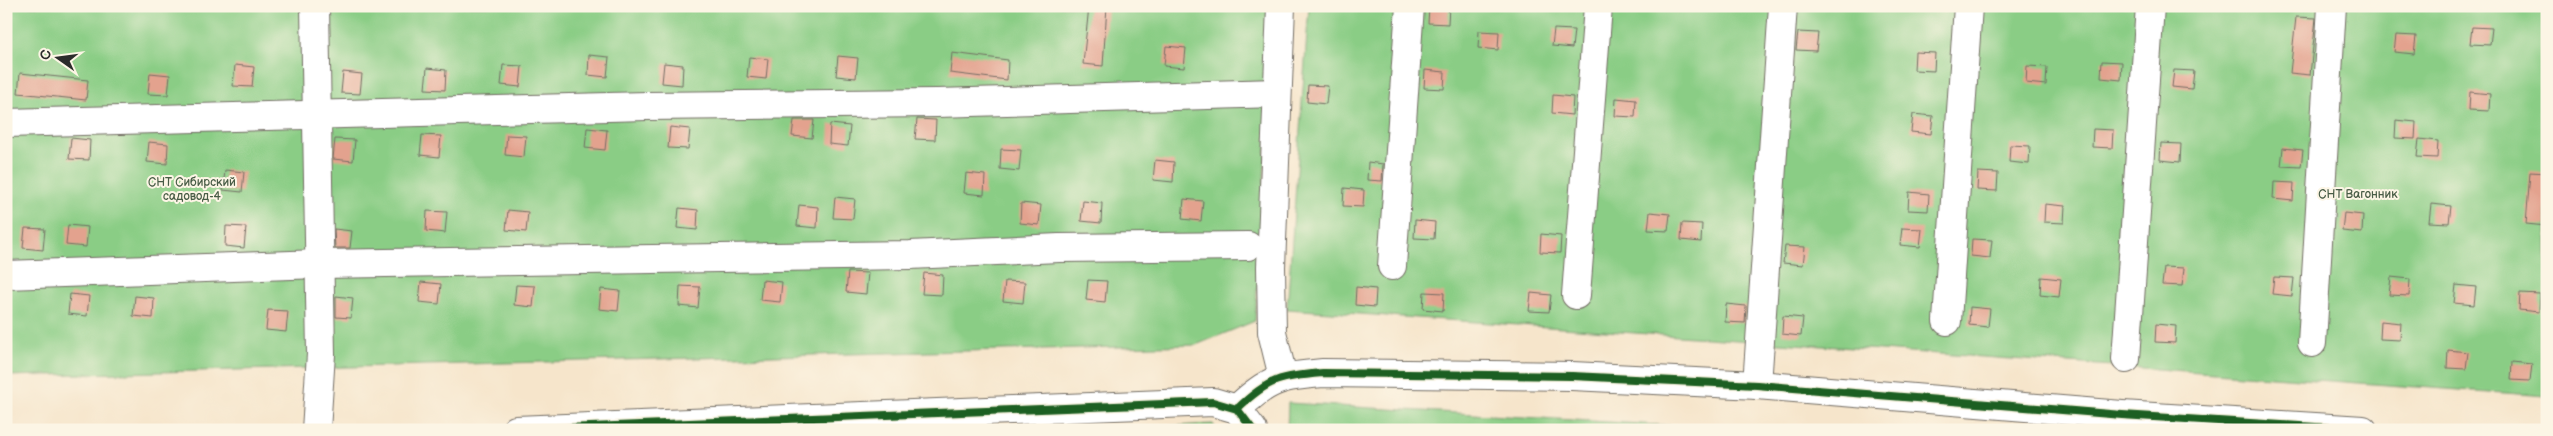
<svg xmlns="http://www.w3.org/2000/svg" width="2553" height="436" font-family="'Balsamiq Sans',sans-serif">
<rect width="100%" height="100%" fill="#fcf5e5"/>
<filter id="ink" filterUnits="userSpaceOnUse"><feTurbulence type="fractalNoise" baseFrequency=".02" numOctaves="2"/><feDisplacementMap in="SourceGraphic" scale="10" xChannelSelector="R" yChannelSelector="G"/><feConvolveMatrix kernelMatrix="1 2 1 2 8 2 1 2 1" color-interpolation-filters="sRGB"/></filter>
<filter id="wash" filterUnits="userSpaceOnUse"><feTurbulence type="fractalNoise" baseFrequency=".0096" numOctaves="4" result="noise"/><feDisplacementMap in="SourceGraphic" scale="20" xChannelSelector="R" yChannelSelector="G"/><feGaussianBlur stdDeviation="1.12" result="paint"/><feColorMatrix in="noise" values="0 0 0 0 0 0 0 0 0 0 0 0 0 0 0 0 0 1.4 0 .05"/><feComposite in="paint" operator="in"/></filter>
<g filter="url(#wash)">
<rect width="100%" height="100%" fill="#f6e5cb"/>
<g fill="#8acd85" stroke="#5a7c58">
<path d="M6,6H1275L1255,321L1196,345L6,376Z"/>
<path d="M1309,6H2547V396L1287,309Z"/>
<path d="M1288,403L1742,430H1287Z"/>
<path d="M1213,424L1216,430H1098Z"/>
</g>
<g id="blocks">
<g fill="#e3a28e">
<path d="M1089,6H1107L1103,66L1083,64Z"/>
<path d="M1429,6H1449L1448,24L1428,23Z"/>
<path d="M2296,17L2316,18L2310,75L2290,73Z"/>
<path d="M2472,27L2492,28L2490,45L2470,44Z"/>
<path d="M1554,29L1574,30L1572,48L1552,46Z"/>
<path d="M1479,31L1499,32L1498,50L1478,48Z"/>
<path d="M1798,32L1818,33L1816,51L1796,50Z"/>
<path d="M2396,35L2416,36L2414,54L2394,52Z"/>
<path d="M1166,46L1186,48L1184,68L1164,66Z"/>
<path d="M1915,52L1935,53L1934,71L1914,70Z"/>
<path d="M952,53L1008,60L1007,80L950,73Z"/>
<path d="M589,55L609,57L607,77L588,75Z"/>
<path d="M838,56L858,58L856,78L836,76Z"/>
<path d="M749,57L768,59L766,79L747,77Z"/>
<path d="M2102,61L2122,62L2121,80L2101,78Z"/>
<path d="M664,63L683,65L682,85L662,83Z"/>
<path d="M235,65L254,67L252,87L233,86Z"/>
<path d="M503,65L522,66L520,87L501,85Z"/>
<path d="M2027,66L2047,67L2046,85L2026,83Z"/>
<path d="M427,68L446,70L445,90L425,89Z"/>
<path d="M1425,70L1445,72L1444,89L1424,88Z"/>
<path d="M2174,70L2194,71L2192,89L2172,87Z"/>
<path d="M343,72L362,74L360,94L341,93Z"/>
<path d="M20,73L88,80L86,100L18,93Z"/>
<path d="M150,73L170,75L168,95L148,94Z"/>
<path d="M1308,85L1328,86L1326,104L1307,102Z"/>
<path d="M2470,92L2490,94L2489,111L2469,110Z"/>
<path d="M1553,95L1573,97L1572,115L1552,113Z"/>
<path d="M1616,98L1636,100L1635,117L1615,116Z"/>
<path d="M1913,114L1933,116L1931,134L1911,132Z"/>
<path d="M917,119L936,120L935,140L915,139Z"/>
<path d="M794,120H814L812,138L792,136Z"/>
<path d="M2396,120L2416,122L2415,139L2395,138Z"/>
<path d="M830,124L850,126L848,146L829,144Z"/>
<path d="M670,127L690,129L688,149L668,148Z"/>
<path d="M587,128L607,130L605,150L585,148Z"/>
<path d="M2093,129L2113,130L2112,148L2092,147Z"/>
<path d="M422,135L441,136L439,157L420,155Z"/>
<path d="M507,135L526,136L524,157L505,155Z"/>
<path d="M71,138L90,140L89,160L69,159Z"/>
<path d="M335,139L355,140L353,161L333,159Z"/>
<path d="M2419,139L2438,141L2437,158L2417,157Z"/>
<path d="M149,142L168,144L167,164L147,162Z"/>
<path d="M2161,143L2181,144L2180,162L2160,160Z"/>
<path d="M2010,145L2030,146L2029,164L2009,162Z"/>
<path d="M2283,148L2303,150L2301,167L2281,166Z"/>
<path d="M1001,149L1021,150L1019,171L1000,169Z"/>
<path d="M1155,160L1174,162L1173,182L1153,180Z"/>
<path d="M1368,162L1383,164L1382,181L1367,180Z"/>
<path d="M225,170L244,172L242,192L223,190Z"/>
<path d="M1978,172L1998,173L1997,191L1977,190Z"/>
<path d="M2530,172L2547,173L2546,226L2526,224Z"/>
<path d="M966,173L985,175L984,195L964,193Z"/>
<path d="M2274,182L2294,183L2293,201L2273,199Z"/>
<path d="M1344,188L1364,190L1363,207L1343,206Z"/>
<path d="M1909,192L1929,194L1928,211L1908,210Z"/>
<path d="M835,197L855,199L853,219L833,218Z"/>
<path d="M1184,199L1203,201L1201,221L1182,219Z"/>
<path d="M1083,201L1102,203L1101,223L1081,221Z"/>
<path d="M1021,203L1041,205L1039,225L1020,223Z"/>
<path d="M2045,204L2065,206L2064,223L2044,222Z"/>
<path d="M2431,204L2451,206L2449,223L2429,222Z"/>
<path d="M799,205L818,207L817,228L797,226Z"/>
<path d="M679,208L698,210L697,230L677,228Z"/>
<path d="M508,210L528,212L526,232L506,230Z"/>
<path d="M427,211L447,212L445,233L426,231Z"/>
<path d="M1650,212L1670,214L1668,231L1648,230Z"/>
<path d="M2344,213L2363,215L2362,233L2342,231Z"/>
<path d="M1415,220L1435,222L1434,239L1414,238Z"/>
<path d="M1682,223L1702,224L1701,242L1681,240Z"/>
<path d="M68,225L88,227L86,247L66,245Z"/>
<path d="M226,226L246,227L244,248L225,246Z"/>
<path d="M25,228L45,229L43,250L23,248Z"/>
<path d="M1902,228L1922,229L1920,247L1900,245Z"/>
<path d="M334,229L352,231L350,248H335Z"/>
<path d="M1541,234L1561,236L1560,253L1540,252Z"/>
<path d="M1972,239L1992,240L1990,258L1971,256Z"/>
<path d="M1785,246L1805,247L1803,265L1783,263Z"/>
<path d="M2164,267L2184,268L2182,286L2162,285Z"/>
<path d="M848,272L868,273L866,294L846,292Z"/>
<path d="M924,273L943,275L942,295L922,294Z"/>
<path d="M2041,277L2061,279L2059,297L2040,295Z"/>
<path d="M2274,277L2294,278L2292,296L2272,294Z"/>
<path d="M2391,277L2410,279L2409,296L2389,295Z"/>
<path d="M762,280L782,282L780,302L760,300Z"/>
<path d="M1088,280L1107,281L1105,302L1086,300Z"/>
<path d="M1005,281L1025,282L1023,303L1003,301Z"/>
<path d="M421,282L441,284L439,304L419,302Z"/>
<path d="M516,285L535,286L533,307L514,305Z"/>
<path d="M2456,285L2476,287L2474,305L2454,303Z"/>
<path d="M680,286L700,287L698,308L679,306Z"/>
<path d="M1356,287L1376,289L1375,307L1355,305Z"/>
<path d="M601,289L620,291L618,311L599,309Z"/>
<path d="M1424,292L1444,293L1443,311L1423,309Z"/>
<path d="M1531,293L1551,295L1549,312L1529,311Z"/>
<path d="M2520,293L2540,294L2539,312L2519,310Z"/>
<path d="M70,294L89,296L87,316L68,314Z"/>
<path d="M135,296L154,298L153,318L133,316Z"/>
<path d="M336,296L353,298L351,318L336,317Z"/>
<path d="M1726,304L1746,306L1745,323L1725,322Z"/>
<path d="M1970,307L1990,309L1988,327L1969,325Z"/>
<path d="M268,310L288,311L286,332L266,330Z"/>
<path d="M1783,316L1803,318L1801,336L1782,334Z"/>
<path d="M2381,321L2401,323L2400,340L2380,339Z"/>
<path d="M2156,324L2176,326L2175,343L2155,342Z"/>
<path d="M2448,350L2468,352L2466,369L2447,368Z"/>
<path d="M2512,362L2532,364L2530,381L2511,380Z"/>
</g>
</g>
</g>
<g filter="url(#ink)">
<use href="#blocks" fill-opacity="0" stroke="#726c63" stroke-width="1"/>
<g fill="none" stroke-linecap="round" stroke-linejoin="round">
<g stroke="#726c63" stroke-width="30">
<g id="minor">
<path d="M315,6L321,354L316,430"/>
<path d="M1281,6L1271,267L1272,332L1283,377"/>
<path d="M6,123L647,106L937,103L1277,93"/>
<path d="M1392,266L1410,6"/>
<path d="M6,275L320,264L910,255L1059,248L1248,246"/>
<path d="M1576,295L1598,6"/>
<path d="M1947,321L1968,6"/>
<path d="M2312,343L2332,6"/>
<path d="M2126,359L2150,6"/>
<path d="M1757,385L1783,6"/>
<path d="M1237,409C1269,378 1280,377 1323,373L1572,376L1757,385L2122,415L2363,430"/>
<path d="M516,430L1213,402L1237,409L1253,430"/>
</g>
</g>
<use href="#minor" stroke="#fff" stroke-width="28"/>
<g stroke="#fcf5e5" stroke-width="11">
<g id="cycleway">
<path d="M1237,409C1269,378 1280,377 1323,373L1572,376L1757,385L2122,415L2363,430"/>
<path d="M516,430L1213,402L1237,409L1253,430"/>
</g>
</g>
<use href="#cycleway" stroke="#1b5e20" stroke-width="8"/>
</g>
</g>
<g text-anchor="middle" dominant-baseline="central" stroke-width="4" stroke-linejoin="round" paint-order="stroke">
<g font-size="12" fill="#485c46" stroke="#fcf5e5">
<text x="192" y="182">СНТ Сибирский<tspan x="192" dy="14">садовод-4</tspan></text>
<text x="2358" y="194">СНТ Вагонник</text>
</g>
</g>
<rect width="2553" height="436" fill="none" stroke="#fcf5e5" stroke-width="25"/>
<g transform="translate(58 58) rotate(284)" stroke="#fcf5e5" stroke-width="4" paint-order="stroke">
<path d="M0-4L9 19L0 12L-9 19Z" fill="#2b2b2b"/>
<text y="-8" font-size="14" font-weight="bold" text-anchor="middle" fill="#2b2b2b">С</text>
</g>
</svg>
